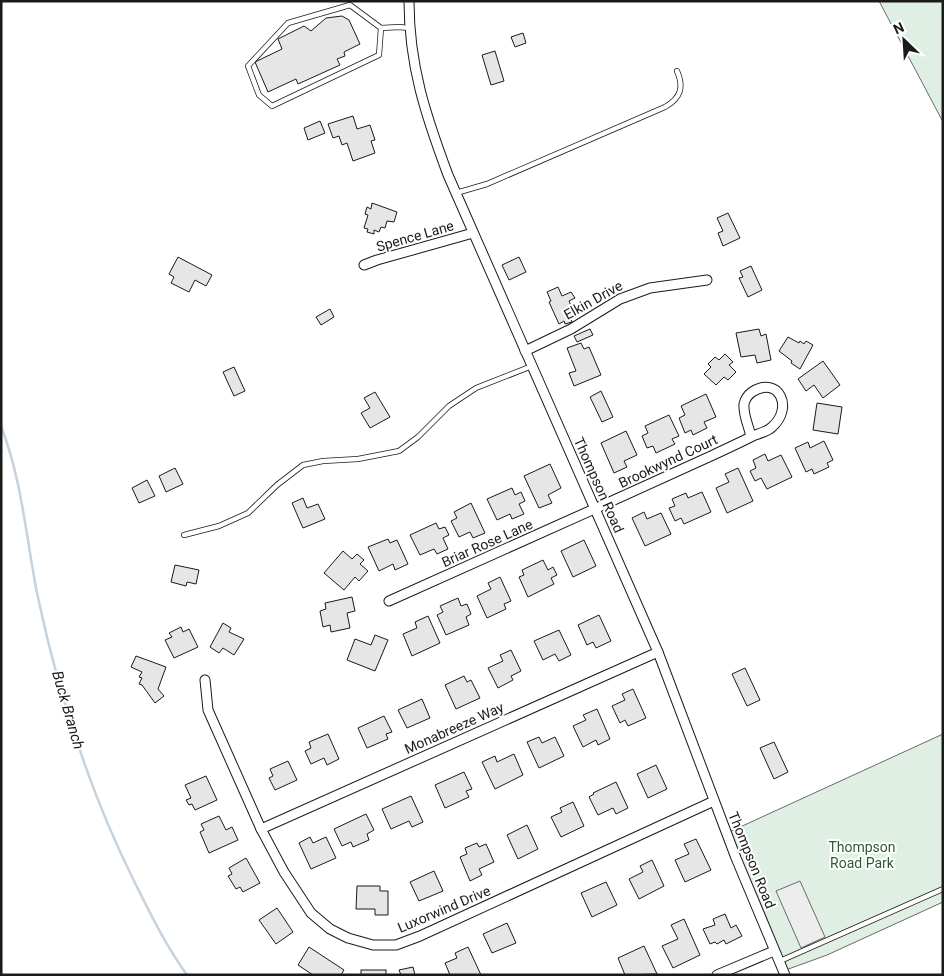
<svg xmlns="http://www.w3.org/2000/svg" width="944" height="976" font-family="Roboto,sans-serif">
<rect width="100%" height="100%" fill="#fff"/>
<g fill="#e0efe3" stroke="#6a6a6a">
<path d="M879,1H943V122Z"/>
<path d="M943,734V902L827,955L783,971L727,833Z"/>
</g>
<path fill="#ededed" stroke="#6a6a6a" d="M800,881L825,937L801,948L776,891Z"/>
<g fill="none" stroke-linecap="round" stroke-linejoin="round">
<path stroke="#c6d2dc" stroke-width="2.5" d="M1,426C22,480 26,537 37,593C58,693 89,791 135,883C151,915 166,946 187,975"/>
</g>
<g fill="#e6e6e6" stroke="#1a1a1a">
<path d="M342,16L349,20L360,44L344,52L345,56L337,59L340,65L298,84L296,79L268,92L255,62L282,49L278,39L304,26L311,31L326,18Z"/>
<path d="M523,33L526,43L515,47L511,37Z"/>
<path d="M495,51L504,81L491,85L482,55Z"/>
<path d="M353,116L357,129L370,125L375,140L371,141L375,153L353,161L347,143L342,145L339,136L333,138L328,124Z"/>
<path d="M320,121L325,133L308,140L304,128Z"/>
<path d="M372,203L397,212L394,222L387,221L385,228L381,227L379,232L374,230V234L367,232L368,229L364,228L368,215L365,214L367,207L371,209Z"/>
<path d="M728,213L740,238L723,246L718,233L723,231L717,218Z"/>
<path d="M178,257L212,275L206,286L195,280L189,292L171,283L174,277L169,274Z"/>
<path d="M519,257L526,272L509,280L502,265Z"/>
<path d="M751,266L762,290L748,297L739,278L743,277L740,271Z"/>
<path d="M558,287L562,296L571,292L575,298L569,301L576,317L571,319L572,322L565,324L564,321L559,324L549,302L551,301L547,292Z"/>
<path d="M330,309L334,317L321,325L316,317Z"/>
<path d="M590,329L593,335L577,342L574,336Z"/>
<path d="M759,329L761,336L766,334L771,360L757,363L755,355L741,357L736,333Z"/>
<path d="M788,337L799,343L800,341L804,344L806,341L813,345L800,369L791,363L792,361L779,351Z"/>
<path d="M581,343L584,349L589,347L601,375L574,386L569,373L576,371L567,348Z"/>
<path d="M725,354L733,362L729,365L736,372L728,380L724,377L716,385L704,374L711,367L708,364L715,357L719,360Z"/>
<path d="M823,361L840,385L823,398L814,385L806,391L798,379Z"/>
<path d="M234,367L245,391L234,396L223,372Z"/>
<path d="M601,391L613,417L602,422L590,397Z"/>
<path d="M375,392L390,417L370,428L361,413L370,408L364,398Z"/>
<path d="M706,394L716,417L704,422L707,428L693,435L691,430L685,433L679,418L685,415L681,406Z"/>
<path d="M817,403L842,407L838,434L813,430Z"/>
<path d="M669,415L679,436L672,439L675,444L656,453L653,446L647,448L642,436L648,433L645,426Z"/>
<path d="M626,431L637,455L624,461L627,467L614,473L601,443Z"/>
<path d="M824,441L833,460L827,463L829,467L814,474L812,469L806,472L795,448L808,442L810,448Z"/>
<path d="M765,454L768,461L781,455L792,477L767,489L761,478L755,481L750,471L756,468L753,460Z"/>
<path d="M550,464L561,488L548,495L552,503L539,508L524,476Z"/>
<path d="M175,468L183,484L166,492L159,476Z"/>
<path d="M738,468L753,501L727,513L716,488L729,482L725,474Z"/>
<path d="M147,480L155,496L139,503L132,488Z"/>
<path d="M512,488L515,495L521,492L525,501L519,504L524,514L512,519L510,514L497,520L487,499Z"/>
<path d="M702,492L711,512L684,524L681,518L675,521L669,508L675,506L672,499L686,493L688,498Z"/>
<path d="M303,498L307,508L318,504L325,519L303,528L292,503Z"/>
<path d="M471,503L485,533L473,538L470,532L459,537L451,521L457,518L454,512Z"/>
<path d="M644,512L647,519L661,513L671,534L645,546L632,518Z"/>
<path d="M436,523L439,529L445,527L449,535L443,538L448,549L437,554L434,549L420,555L410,535Z"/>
<path d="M388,539L390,543L397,540L408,564L395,570L393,564L379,571L368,547Z"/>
<path d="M584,540L596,566L573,577L561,551Z"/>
<path d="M343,551L352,559L357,554L364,560L360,564L368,571L359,581L355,577L344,590L324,573Z"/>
<path d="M543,560L548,570L553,567L557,575L551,578L554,584L528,597L519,577L524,575L522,570Z"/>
<path d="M175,565L199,570L196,584L187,582L186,586L171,582Z"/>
<path d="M500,577L511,601L504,604L506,609L487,618L477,596L491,589L488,583Z"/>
<path d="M352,597L355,611L347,613L350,628L331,632L330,625L323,627L320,611L326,609L325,603Z"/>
<path d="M458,598L461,606L467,604L471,614L466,617L469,625L446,635L437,615L443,612L440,606Z"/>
<path d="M599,615L611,641L596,648L593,642L587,645L578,625Z"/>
<path d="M428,616L440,643L412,656L403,634L417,628L415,622Z"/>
<path d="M223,623L231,628L229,632L244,639L234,655L223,648L219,653L210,647Z"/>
<path d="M181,627L183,632L189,629L198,647L174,658L165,640L172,637L169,633Z"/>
<path d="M559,630L571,655L559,661L555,654L543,660L534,641Z"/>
<path d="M375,635L388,640L375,671L347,660L355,639L371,645Z"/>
<path d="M511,650L521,671L511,676L513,680L498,688L488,668L503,661L500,655Z"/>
<path d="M136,656L166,667L158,689L164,696L155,703L142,685L139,684L142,678L139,677L142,672L131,667Z"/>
<path d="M745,668L760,700L747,706L732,674Z"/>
<path d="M464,676L467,682L471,680L480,698L456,709L445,685Z"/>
<path d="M633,689L646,718L628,726L625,720L620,723L612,706L625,700L622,694Z"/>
<path d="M422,699L430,718L407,728L398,710Z"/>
<path d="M597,709L610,739L598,745L596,740L583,747L573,726L586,720L583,715Z"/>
<path d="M384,716L392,732L386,734L388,739L367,748L358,728Z"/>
<path d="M328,734L339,759L327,765L324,758L311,764L305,751L311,748L309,742Z"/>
<path d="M539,737L542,743L555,737L564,756L539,768L527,742Z"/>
<path d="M774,742L788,772L774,779L760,748Z"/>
<path d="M514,754L523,775L495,789L482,762L495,756L497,762Z"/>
<path d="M288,761L297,780L275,790L269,778L273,776L270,769Z"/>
<path d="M656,765L667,789L648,798L637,774Z"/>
<path d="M464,772L472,789L466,791L469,797L445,808L435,785Z"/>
<path d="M206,776L217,800L195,810L192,804L189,805L186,800L191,798L185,785Z"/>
<path d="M616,782L628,808L616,814L613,808L598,815L589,797L594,794L593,793Z"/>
<path d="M411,796L423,822L412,827L409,821L391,829L382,809Z"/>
<path d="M573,802L584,826L561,837L551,817L562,812L560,808Z"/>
<path d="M366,814L374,830L367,834L369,840L353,847L351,842L342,846L334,829Z"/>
<path d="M219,816L226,830L232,827L238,840L209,853L200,832L204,830L201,824Z"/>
<path d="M527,825L538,849L518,859L507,835Z"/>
<path d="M310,837L313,843L326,837L336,858L311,869L299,843Z"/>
<path d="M696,839L711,870L685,882L675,860L689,854L684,844Z"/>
<path d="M477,843L479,847L486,844L494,862L479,869L482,875L470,881L460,857L467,854L465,848Z"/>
<path d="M246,858L260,883L243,892L240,887L236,889L228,876L232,874L229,868Z"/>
<path d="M652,860L664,886L639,899L629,879L643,872L640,866Z"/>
<path d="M434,871L443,891L419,901L410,882Z"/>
<path d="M606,882L617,905L592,917L581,893Z"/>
<path d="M357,886H380V891H388V915H375V909H356Z"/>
<path d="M277,908L293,932L276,944L259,920Z"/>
<path d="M725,914L731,928L736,925L742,936L726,944L724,940L717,944L715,942L710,944L703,929L715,925L713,919Z"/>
<path d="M684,919L700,955L673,968L662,946L678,939L671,925Z"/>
<path d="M507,923L516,943L492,953L483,934Z"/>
<path d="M644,946L657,974L625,975L618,958Z"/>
<path d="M309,947L344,970L341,975H313L298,965Z"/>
<path d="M468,947L481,975H450L445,963L457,958L455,953Z"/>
<path d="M413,967L415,975H401L399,970Z"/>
<rect x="361" y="970" width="25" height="5"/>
</g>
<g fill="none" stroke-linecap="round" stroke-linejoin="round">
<g stroke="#1a1a1a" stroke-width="6">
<g id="service">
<path d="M381,28L350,5L288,23L248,66L259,95L272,106L379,55L381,28L399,27L409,28"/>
<path d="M456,193L487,184L665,107C681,98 684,87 677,71"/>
<path d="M184,535L219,526L248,513L277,485L303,465L323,461L358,459L399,451L418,437L449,406L476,388L532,366"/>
<path d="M780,961L943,889"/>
</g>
</g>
<g stroke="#1a1a1a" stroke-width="11">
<g id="minor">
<path d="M409,1C409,66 426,116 448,175L658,652L736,858L785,975"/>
<path d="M364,265L377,260L473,233"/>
<path d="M525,351L571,329L620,299L650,288L707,280"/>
<path d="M389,601C496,553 604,505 711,456C726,449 741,442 755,435C761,433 768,431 772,427C794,408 779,375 752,392C748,395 745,399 744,404C743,416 749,426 751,437"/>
<path d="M205,680L208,710L261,829L284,872L311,913L330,929L348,938L373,945H396L420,936L714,801"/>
<path d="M261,829L658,652"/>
<path d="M717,975L774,951"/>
</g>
</g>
<use href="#service" stroke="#fff" stroke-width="4.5"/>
<use href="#minor" stroke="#fff" stroke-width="9"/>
</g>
<g text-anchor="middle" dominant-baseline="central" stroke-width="4" stroke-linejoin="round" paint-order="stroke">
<g font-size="14" fill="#1a1a1a" stroke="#fff">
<text transform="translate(415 236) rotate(-16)">Spence Lane</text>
<text transform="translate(593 300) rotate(-29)">Elkin Drive</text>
<text transform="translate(668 461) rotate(-25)">Brookwynd Court</text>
<text transform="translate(599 485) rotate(66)">Thompson Road</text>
<text transform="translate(487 543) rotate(-24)">Briar Rose Lane</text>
<text transform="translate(454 728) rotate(-24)">Monabreeze Way</text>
<text transform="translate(752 860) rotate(68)">Thompson Road</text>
<text transform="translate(444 909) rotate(-23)">Luxorwind Drive</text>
</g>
<g font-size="14" fill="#2b5a34" stroke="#fff">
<text x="862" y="847">Thompson<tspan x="862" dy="16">Road Park</tspan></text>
</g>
<g font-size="15" font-style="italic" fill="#1a1a1a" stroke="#fff">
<text transform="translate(68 710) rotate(74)">Buck Branch</text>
</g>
</g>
<rect width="944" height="976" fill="none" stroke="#1a1a1a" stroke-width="5"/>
<g transform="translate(904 40) rotate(335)" stroke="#ffffff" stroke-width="4" paint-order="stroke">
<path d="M0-4L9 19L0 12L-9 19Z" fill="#1a1a1a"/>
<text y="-8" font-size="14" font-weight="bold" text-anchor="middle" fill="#1a1a1a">N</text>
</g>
</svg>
